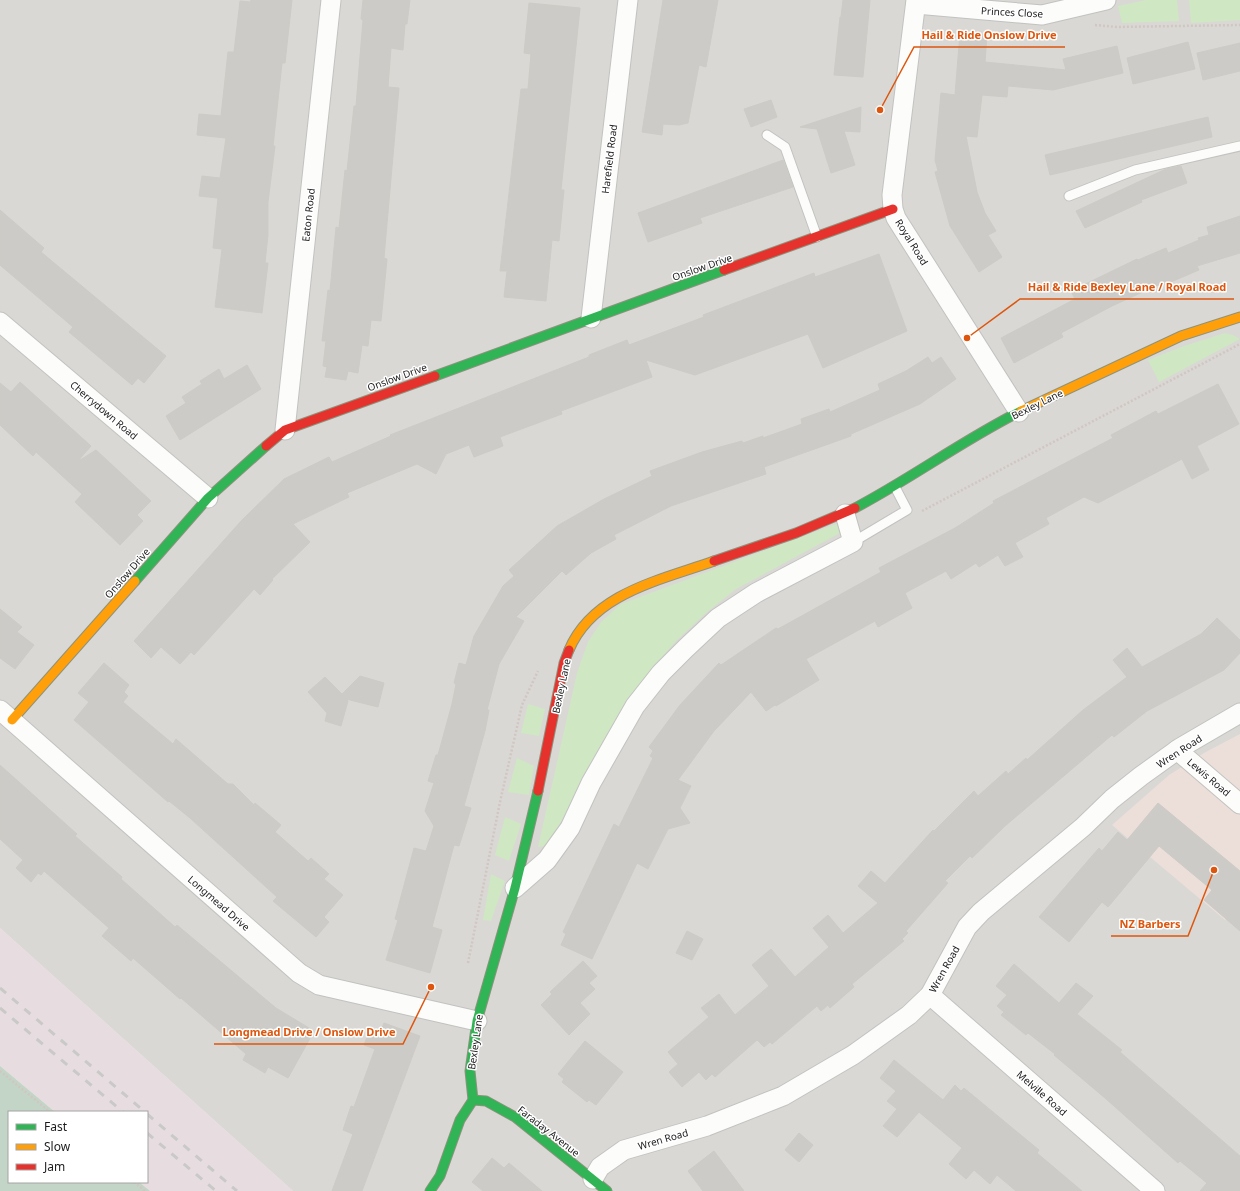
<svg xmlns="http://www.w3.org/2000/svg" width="1240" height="1191" font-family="'Noto Sans',sans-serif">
<rect width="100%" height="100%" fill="#eae9e4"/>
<path fill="#d9d8d5" d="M0,0H1240V1191H293L0,928Z"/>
<path fill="#ecdfd9" d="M1240,734V902L1225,920L1112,825L1169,775L1204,753Z"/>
<path fill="#e7dde1" d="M0,928L293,1191H150L139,1182H147V1112H55L0,1066Z"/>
<g fill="#d0e7c3">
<path d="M1146,0H1177L1179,21L1122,23L1118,6Z"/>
<path d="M1189,0H1240V20L1191,23Z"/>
<path d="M1225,333L1233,335L1240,339L1159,382L1148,360L1184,346Z"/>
<path d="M839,523L842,532L736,589L707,612L675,642L647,675L615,722L548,846L538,847L577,673L588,642L601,622L621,604Z"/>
<path d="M528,704L545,709L539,736L521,733Z"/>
<path d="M517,758L534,766L529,795L508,792Z"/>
<path d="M505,817L521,824L509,861L495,855Z"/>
<path d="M491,874L505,881L491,921L483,920Z"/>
</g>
<path fill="#c3d5c6" d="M0,1066L55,1112H9V1182H139L150,1191H0Z"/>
<g fill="#cccbc7" stroke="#cdcbc5">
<path d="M251,0H292L285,63H282L273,146H275L268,202V235L265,263H268L262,313L215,307L222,249L213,248L218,198L199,196L202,176L220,178L226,138L197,135L199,114L221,116L228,52H234L240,1L250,2Z"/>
<path d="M363,0H410L407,24H405L403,50L391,48L388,87L399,88L384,258L387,259L381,321L371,320L368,346L362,345L358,373L348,371L346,380L325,377L327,367L323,366L326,341H322L328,290L330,291L336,227L339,228L345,170L347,171L354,106H356L363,20L361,19Z"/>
<path d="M663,0H718L706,67L699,65L688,123L679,125L663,124L662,135L642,132Z"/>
<path d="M843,0H870L863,77L834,75L840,17H841Z"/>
<path d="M529,3L580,8L561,190H564L559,241L552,240L546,301L504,297L507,271H500L521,89H528L531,54L524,53Z"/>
<path d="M960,33L987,35L985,62L1066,70L1063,59L1117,46L1123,73L1053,90L1008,86L1007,97L982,95L977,137L966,136L977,192L985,213L996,231L988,235L1002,257L979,272L950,226L935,172L938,171L935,160L941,93L955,95Z"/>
<path d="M1188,42L1195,69L1133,84L1127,58Z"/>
<path d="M1240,43V71L1203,80L1197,53Z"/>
<path d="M771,100L777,117L751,127L744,109Z"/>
<path d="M861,107L860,132L844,131L855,165L831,173L817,129L800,127Z"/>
<path d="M1208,117L1212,137L1050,175L1045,155Z"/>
<path d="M783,160L793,187L700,218L702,223L648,242L638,213Z"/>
<path d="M1181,166L1187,183L1141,200L1142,202L1085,228L1076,211L1166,169Z"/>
<path d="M0,210L44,248L41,252L166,356L144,383L138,378L132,385L69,332L73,327L0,265Z"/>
<path d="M1240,216V253L1197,266L1199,270L1159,287L1158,285L1112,306L1061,333L1063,337L1014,363L1001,338L1075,299L1071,291L1137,259L1138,260L1166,248L1168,253L1199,240L1198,238L1209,235L1207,227Z"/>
<path d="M879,254L907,331L823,368L808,334L695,375L646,360L652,377L561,411L562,414L500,437L503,446L474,457L469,445L446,454L436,474L417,464L388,476L347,493L349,497L293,524L310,542L272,579L273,580L260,595L254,589L194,655L191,652L180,664L161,647L151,658L134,641L242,520L284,479L329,457L332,462L391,436L390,435L589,357V355L627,340L629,345L704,317L703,315L814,273L815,277Z"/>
<path d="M928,357L932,363L941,357L956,379L920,404L851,434V436L764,467L766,474L671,506L614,535L616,539L591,553L566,575L562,571L516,617L524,621L499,664L487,710H489L485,731L464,806L471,808L459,846L454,845L432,927L442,930L430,973L386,960L398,920L395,919L414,848L426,851L434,826L425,811L434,783L428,781L436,755H438L452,704L456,684L454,683L459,663L466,665L474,636L503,586L514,576L509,570L557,526L604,499L652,476L650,471L702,452L742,441L743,443L763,436V438L802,424L801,419L829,409L830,412L880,390L878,384L906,371Z"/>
<path d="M247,365L261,389L180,440L166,416L186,403L182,397L202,384L200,381L219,369L224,379Z"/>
<path d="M20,382L91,446L77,462L96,450L151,501L137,515L143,521L120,545L75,502L82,494L36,452L33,456L0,425V383L11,392Z"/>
<path d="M1218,384L1239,424L1197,446L1209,470L1192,479L1182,459L1098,503L1084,497L1046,518L1049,524L1015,543L1023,557L1005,566L998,555L979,567L976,563L951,579L946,571L905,593L912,608L878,627L875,621L806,659L819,680L776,706L775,705L766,711L751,692L714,731L678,780L691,786L680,808L690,823L668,829L648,869L637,863L592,959L561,945L566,934L563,932L614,824L619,827L653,758L650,756L653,751L649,747L680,705L719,663L721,665L776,628L778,629L881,572L879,568L955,528L994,503L993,501L1113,438L1111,435L1156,411L1158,414Z"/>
<path d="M0,609L22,627L17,632L34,645L15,669L0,658Z"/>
<path d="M1217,618L1240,640V653L1224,670L1147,711L1114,737L1112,735L1005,826L972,858L970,856L945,881L948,883L906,931L908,933L902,939L904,941L852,984L854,987L830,1008L828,1005L821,1011L817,1006L772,1044L770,1042L764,1047L757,1040L715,1077L712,1074L706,1080L699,1072L682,1087L669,1072L678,1064L668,1052L709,1017L701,1008L719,994L735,1015L769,986L752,965L771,949L795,977L829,947L813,928L828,915L843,933L878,903L858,886L871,871L885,883L933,830L934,831L974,791L978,796L1006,771L1008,774L1026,758L1027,760L1083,710L1127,677L1113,660L1127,648L1142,667L1201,634Z"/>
<path d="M104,663L129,685L124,692L128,696L123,702L173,744L176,739L228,784H233L254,805L255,803L281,825L275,832L308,861L311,858L329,874L324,879L343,895L324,917L329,922L316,937L273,901L277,897L190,818L169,801L168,802L74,720L89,702L78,693Z"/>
<path d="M360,676L384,683L378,707L346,699L348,701L341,726L325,721L327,713L308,692L325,677L342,694Z"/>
<path d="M0,765L77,834L75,836L122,877L121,879L156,910L175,927L177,925L276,1008L314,1031L288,1078L268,1067L265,1073L243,1060L246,1054L181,998L180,999L133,958L131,961L102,936L109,928L44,871L41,875L38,873L31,882L16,868L23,860L0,839Z"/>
<path d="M1158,803L1240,871V931L1204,900L1212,890L1159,846L1108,907L1102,902L1069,942L1039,917L1099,848L1102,851L1118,832L1127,840Z"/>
<path d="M687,931L703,939L692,960L676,953Z"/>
<path d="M583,961L597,976L589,983L595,989L580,1003L590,1014L569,1035L541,1005L552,994L550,992Z"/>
<path d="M1014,964L1059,1003L1076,983L1093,996L1077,1014L1122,1050L1120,1052L1240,1156V1191H1200L1207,1183L1180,1161L1178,1163L1105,1098L1054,1055L1055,1054L1028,1033L1026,1035L1001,1015L1004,1012L997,1006L1007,995L996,986Z"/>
<path d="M384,1023L420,1036L362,1191H332L353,1134L343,1130L351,1106L354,1107L375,1049L364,1045L370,1029L380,1033Z"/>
<path d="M585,1041L623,1072L596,1105L589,1100L587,1102L562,1082L564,1079L558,1074Z"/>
<path d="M894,1060L943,1100L955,1085L961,1091L964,1088L1039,1150L1037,1153L1082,1191H1016L997,1175L990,1184L974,1170L966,1179L949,1164L962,1148L919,1112L897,1137L883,1126L897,1109L887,1101L896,1091L880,1078Z"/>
<path d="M799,1133L813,1145L799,1162L785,1150Z"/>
<path d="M714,1151L744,1191H703L688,1171Z"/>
<path d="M492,1158L504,1168L509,1163L542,1191H483L472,1182Z"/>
</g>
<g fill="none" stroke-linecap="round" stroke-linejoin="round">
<g stroke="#c2c2c0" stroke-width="11">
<g id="lane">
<path d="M767,135L785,147L817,237"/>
<path d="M1069,196L1135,170L1240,146"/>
<path d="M853,542L907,510L895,487"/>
</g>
</g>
<g stroke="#c2c2c0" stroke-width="21">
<g id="street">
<path d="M916,0L892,195L893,209L896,218L1019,412"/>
<path d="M916,4L1042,15L1106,0"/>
<path d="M591,318L628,0"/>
<path d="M0,322L208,498"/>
<path d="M285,430L331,0"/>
<path d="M0,710L299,973L319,985L477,1021"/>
<path d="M1177,750L1240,804"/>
<path d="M515,888L547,860L570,828L591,783L635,706L661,673L686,648L718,618L756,593L853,542L845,514"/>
<path d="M930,995L1155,1191"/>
<path d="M593,1179L600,1167L624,1150L707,1126L783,1096L853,1055L909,1015L930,995L967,927L981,912L1083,827L1112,799L1141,776L1180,748L1240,713"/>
</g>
</g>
<g stroke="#8d937d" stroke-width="11">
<g id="fast">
<path d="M435,376L724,270"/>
<path d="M855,508C912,478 963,440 1021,411"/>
<path d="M135,581L208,498L266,446"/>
<path d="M473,1100L486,1101L515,1117L607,1191"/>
<path d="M430,1191L440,1176L460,1120L473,1100L470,1071L477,1021L515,888L538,791"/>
</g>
</g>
<g stroke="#8d937d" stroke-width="11">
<g id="slow">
<path d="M1021,411L1181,336L1240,317"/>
<path d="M569,650C593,593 661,580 714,561"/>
<path d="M12,720L135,581"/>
</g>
</g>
<g stroke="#8d937d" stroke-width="11">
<g id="jam">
<path d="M724,270L893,209"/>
<path d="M266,446L285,430L435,376"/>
<path d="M714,561L796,533L855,508"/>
<path d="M538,791L564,663L569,650"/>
</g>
</g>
<g stroke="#d1c6c1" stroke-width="2.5" stroke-dasharray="2 2" stroke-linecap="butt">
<path d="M1095,25L1117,27L1240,25"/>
<path d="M922,511L1240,344"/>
<path d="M468,963L500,802L522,705L538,671"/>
<path d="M0,1071L50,1112"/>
<path d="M134,1182L145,1191"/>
</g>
<use href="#lane" stroke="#fcfcfb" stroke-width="9"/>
<use href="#street" stroke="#fcfcfb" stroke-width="19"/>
<use href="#fast" stroke="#30b455" stroke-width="9"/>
<use href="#slow" stroke="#ff9f0a" stroke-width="9"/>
<use href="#jam" stroke="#e5322d" stroke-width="9"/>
<g stroke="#c9c9c8" stroke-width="3" stroke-dasharray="8 8" stroke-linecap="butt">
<path d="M0,988L145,1112"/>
<path d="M0,1008L123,1112"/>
<path d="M147,1114L237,1191"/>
<path d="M147,1133L216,1191"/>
</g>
</g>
<g text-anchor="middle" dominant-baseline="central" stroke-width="3" stroke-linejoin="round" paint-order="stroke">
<g font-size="10" fill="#1b1b1b" stroke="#fff">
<text transform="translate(1012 12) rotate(3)">Princes Close</text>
<text transform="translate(609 159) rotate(-83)">Harefield Road</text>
<text transform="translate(308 215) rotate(-84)">Eaton Road</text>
<text transform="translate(912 242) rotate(58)">Royal Road</text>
<text transform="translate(702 267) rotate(-19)">Onslow Drive</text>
<text transform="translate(397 377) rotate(-20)">Onslow Drive</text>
<text transform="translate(1037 404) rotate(-26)">Bexley Lane</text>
<text transform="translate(104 410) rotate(40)">Cherrydown Road</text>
<text transform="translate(127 573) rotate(-49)">Onslow Drive</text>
<text transform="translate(561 686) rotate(-78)">Bexley Lane</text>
<text transform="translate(1179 751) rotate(-33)">Wren Road</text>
<text transform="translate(1209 777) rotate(40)">Lewis Road</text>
<text transform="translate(219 903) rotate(41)">Longmead Drive</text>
<text transform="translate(944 969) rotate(-61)">Wren Road</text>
<text transform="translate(475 1042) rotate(-82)">Bexley Lane</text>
<text transform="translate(1042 1093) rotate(41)">Melville Road</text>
<text transform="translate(549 1131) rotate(38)">Faraday Avenue</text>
<text transform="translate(663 1139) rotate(-16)">Wren Road</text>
</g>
</g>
<path fill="none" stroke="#de560d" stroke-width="1.5" d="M880 110L914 47H1065M967 338L1020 299H1234M1214 870L1188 936H1111M431 987L403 1044H214"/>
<g fill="#de560d" stroke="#fff" stroke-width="1.5">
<circle cx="880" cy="110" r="4"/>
<circle cx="967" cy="338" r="4"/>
<circle cx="1214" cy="870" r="4"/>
<circle cx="431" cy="987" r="4"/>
</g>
<g font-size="11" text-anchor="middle" font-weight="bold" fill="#de560d" stroke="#fff" stroke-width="3" stroke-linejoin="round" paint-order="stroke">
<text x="989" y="39">Hail &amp; Ride Onslow Drive</text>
<text x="1127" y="291">Hail &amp; Ride Bexley Lane / Royal Road</text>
<text x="1150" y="928">NZ Barbers</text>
<text x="309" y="1036">Longmead Drive / Onslow Drive</text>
</g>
<rect x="8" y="1111" width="140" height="72" fill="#ffffff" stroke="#a4a4a4"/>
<rect x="16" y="1124" width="20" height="6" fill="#30b455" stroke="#a4a4a4"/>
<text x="44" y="1131" font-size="12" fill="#1b1b1b">Fast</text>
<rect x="16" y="1144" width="20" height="6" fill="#ff9f0a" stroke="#a4a4a4"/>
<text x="44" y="1151" font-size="12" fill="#1b1b1b">Slow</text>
<rect x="16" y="1164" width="20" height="6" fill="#e5322d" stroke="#a4a4a4"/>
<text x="44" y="1171" font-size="12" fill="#1b1b1b">Jam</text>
</svg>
